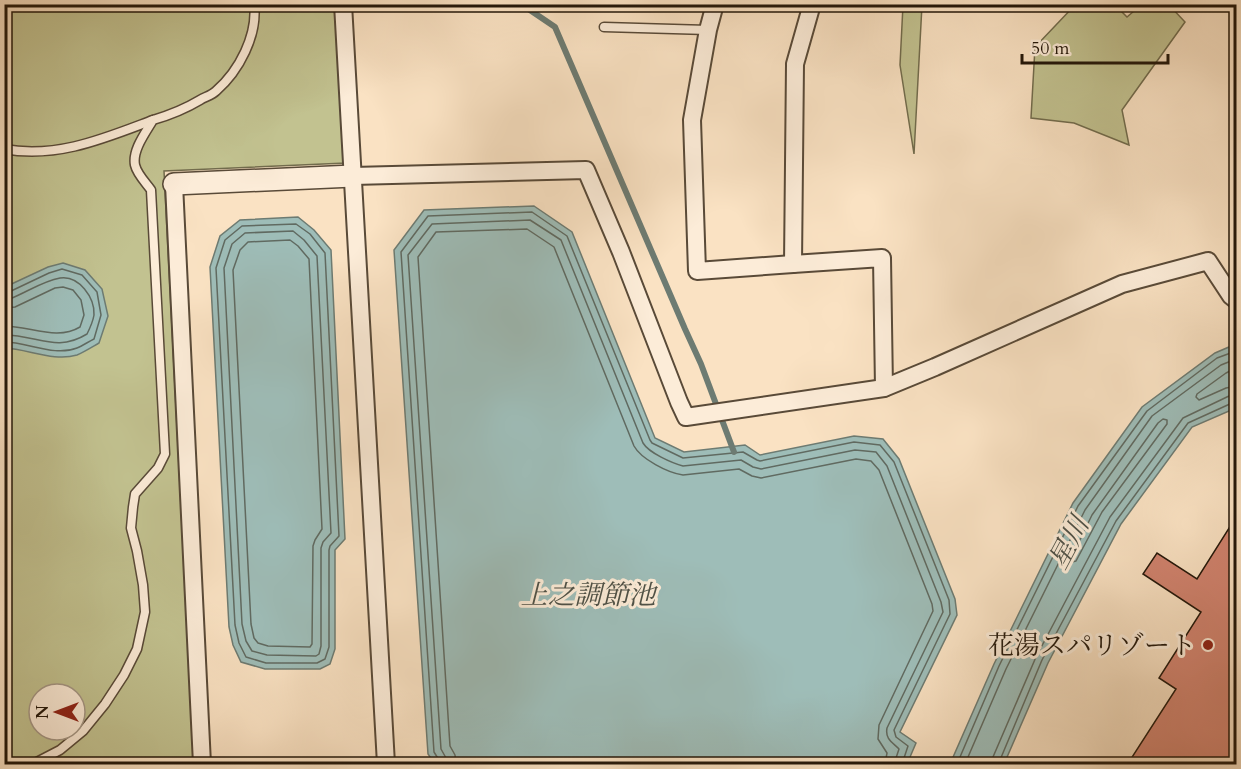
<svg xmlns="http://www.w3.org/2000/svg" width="1241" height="769" font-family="Cardo,'Noto Serif JP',serif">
<rect width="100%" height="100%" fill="#fae2c3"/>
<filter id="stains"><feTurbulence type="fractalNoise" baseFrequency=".00333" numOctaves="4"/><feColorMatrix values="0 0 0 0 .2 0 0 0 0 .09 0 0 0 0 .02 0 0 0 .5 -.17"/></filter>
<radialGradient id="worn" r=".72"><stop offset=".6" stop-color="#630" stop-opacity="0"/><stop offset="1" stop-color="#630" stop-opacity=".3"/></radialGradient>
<g fill="#c2c290" stroke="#726c4d" stroke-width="1.5" fill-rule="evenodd">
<path d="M4,5H338L346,163L164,171L194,764H5ZM39,694H75V730H39Z"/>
<path d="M903,5H922L914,154L900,65Z"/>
<path d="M1075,5H1115L1127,17L1141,5H1169L1185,22L1122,110L1129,145L1074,123L1031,118L1035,47Z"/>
</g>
<g fill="#9ebdb8" stroke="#6d7b72" stroke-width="1.5">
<path d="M534,206L572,232L655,438L684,452L745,445L760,455L854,436L883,439L899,459L955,599L957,615L900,732L916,743L907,764H435L428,754L394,250L424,210Z"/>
<path d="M298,217L314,230L331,250L345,539L335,550V649L330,664L320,669H265L241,662L233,645L229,627L210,267L220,236L240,220Z"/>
<path d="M63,263L85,270L102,289L108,316L99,343C92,347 84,352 77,355C54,362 28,349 5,348V287L48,267Z"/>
<path d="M1236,344V408L1192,427L1121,524L1048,663L1004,764H950L994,664L1073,503L1142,407L1215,353Z"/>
</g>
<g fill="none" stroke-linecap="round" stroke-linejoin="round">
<g stroke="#606a61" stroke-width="1.5">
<path d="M296,224L310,234L325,253L339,536L330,546L329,550V647L325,659L317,663H266L246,657L239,643L235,625L216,268L225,240L242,226Z"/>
<path d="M293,231L304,240L317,256L331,533L323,542L321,548V646L319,654L316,656L267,655L252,651L246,641L242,624L224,268L232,244L245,233Z"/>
<path d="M290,240L298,246L309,259L322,529L315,540L313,546L312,644L310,647L268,646L258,643L254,638L251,624L233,270L240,250L248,242Z"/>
<path d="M4,292H9L49,273L62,269L82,275L97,292L101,315L94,339C88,342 82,346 77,348C54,357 28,342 4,342"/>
<path d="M4,299L12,298C27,292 43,281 60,278C79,275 95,298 94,315C93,321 90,328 87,334C56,353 38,335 4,335"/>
<path d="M4,308L15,307L55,288L63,287L73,290L81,300L84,315L80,327C57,341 30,326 4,326"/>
<path d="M1236,368L1226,373L1197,394L1196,397L1199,400L1226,388L1236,386"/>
<path d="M1163,419L1167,420V424L1102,512L1076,561L1072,562L1071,558L1092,515L1158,423Z"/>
<path d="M439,764V760L434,752L401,252L428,216L532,212L567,236L650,440L652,443L683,458L743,452L757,460L760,461L854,442L880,445L894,462L949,600L950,614L894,730L896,737L908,746L902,764"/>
<path d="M447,764L446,758L441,749L408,255L432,224L530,220L561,240L643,443C649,453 672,463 683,466L741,460L753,467L761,469L855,450L876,452L887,466L941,602L943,612L887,728C885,739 892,742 899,749L894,764"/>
<path d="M456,764L455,755L450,746L418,257L436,232L527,229L554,247L634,446C641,459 668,473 683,475L739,469L752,476L761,478L856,459L871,461L879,470L932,604L933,611L879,725L878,739L887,753L885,764"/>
<path d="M957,764L999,666L1078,506L1147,411L1217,358L1236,351"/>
<path d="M965,764L1006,669L1085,510L1152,416L1221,365L1236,359"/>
<path d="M991,764L993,757L1036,657L1110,517L1183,418L1229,396L1236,395"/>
<path d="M999,764L1000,760L1042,660L1116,521L1188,423L1232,403H1236"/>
</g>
<path stroke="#6d7b72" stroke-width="6" d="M521,4L555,27L685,329L701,364L734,452"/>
</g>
<path fill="#d1836f" stroke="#23170a" stroke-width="1.5" d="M1236,517V765H1127L1176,689L1159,678L1201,612L1143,574L1157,553L1197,579Z"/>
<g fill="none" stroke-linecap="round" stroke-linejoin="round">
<g stroke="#594a38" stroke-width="11">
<g id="service">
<path d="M604,27L708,30"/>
<path d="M4,149C57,159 105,138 153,120"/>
<path d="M33,764L60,750L83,731L105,704L124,675L137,649L145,612L143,585L137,551L131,528L133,507L135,494L158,468L165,454L151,190C146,183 137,174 135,165C132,150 146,132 153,120C170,115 185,109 200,100C205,97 212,95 216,91C239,71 258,35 254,4"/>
</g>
</g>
<g stroke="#594a38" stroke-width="20">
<g id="minor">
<path d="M343,4L386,764"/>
<path d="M715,4L708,30L692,120L697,271L793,264"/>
<path d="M812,4L795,64L793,264L882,258L884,388"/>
<path d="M353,176L586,170L621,252L679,402L686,417L884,388L935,367L1122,284L1208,261L1231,296L1236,300"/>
<path d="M174,184L202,764"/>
</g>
</g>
<g stroke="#594a38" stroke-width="24">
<path id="tertiary" d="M174,184L353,176"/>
</g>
<use href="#service" stroke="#fcecd8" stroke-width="8"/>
<use href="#minor" stroke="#fcecd8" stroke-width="16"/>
<use href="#tertiary" stroke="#fcecd8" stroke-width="21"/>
</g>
<circle fill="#8f2418" stroke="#fcecd8" stroke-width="2" cx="1208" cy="645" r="6"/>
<g text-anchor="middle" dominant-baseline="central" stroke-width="6" stroke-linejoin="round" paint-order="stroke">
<g font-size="26" fill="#23170a" stroke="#fcecd8" text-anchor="end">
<text x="1196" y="645">花湯スパリゾート</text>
</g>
<g font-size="27" font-style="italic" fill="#4e5147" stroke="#fcecd8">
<text transform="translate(1069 543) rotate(-62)">星川</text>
<text x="588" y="595">上之調節池</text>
</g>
</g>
<rect width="1241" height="769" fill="none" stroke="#fae2c3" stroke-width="24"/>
<rect x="6" y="6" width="1229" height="757" fill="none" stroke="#23170a" stroke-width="3"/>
<rect x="12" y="12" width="1217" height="745" fill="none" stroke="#23170a" stroke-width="1.5"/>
<g transform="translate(57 712) rotate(270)"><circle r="28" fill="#fcecd8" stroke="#a59786" stroke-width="1.5"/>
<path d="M0-4.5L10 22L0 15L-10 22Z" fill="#8f2418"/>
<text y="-9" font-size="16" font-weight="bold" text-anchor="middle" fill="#23170a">N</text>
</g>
<path d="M1022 54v9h146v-9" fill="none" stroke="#23170a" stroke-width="3"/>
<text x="1031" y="54" font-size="18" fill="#23170a" stroke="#fcecd8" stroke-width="4.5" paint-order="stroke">50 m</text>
<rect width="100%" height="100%" filter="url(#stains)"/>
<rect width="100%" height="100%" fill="url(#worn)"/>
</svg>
